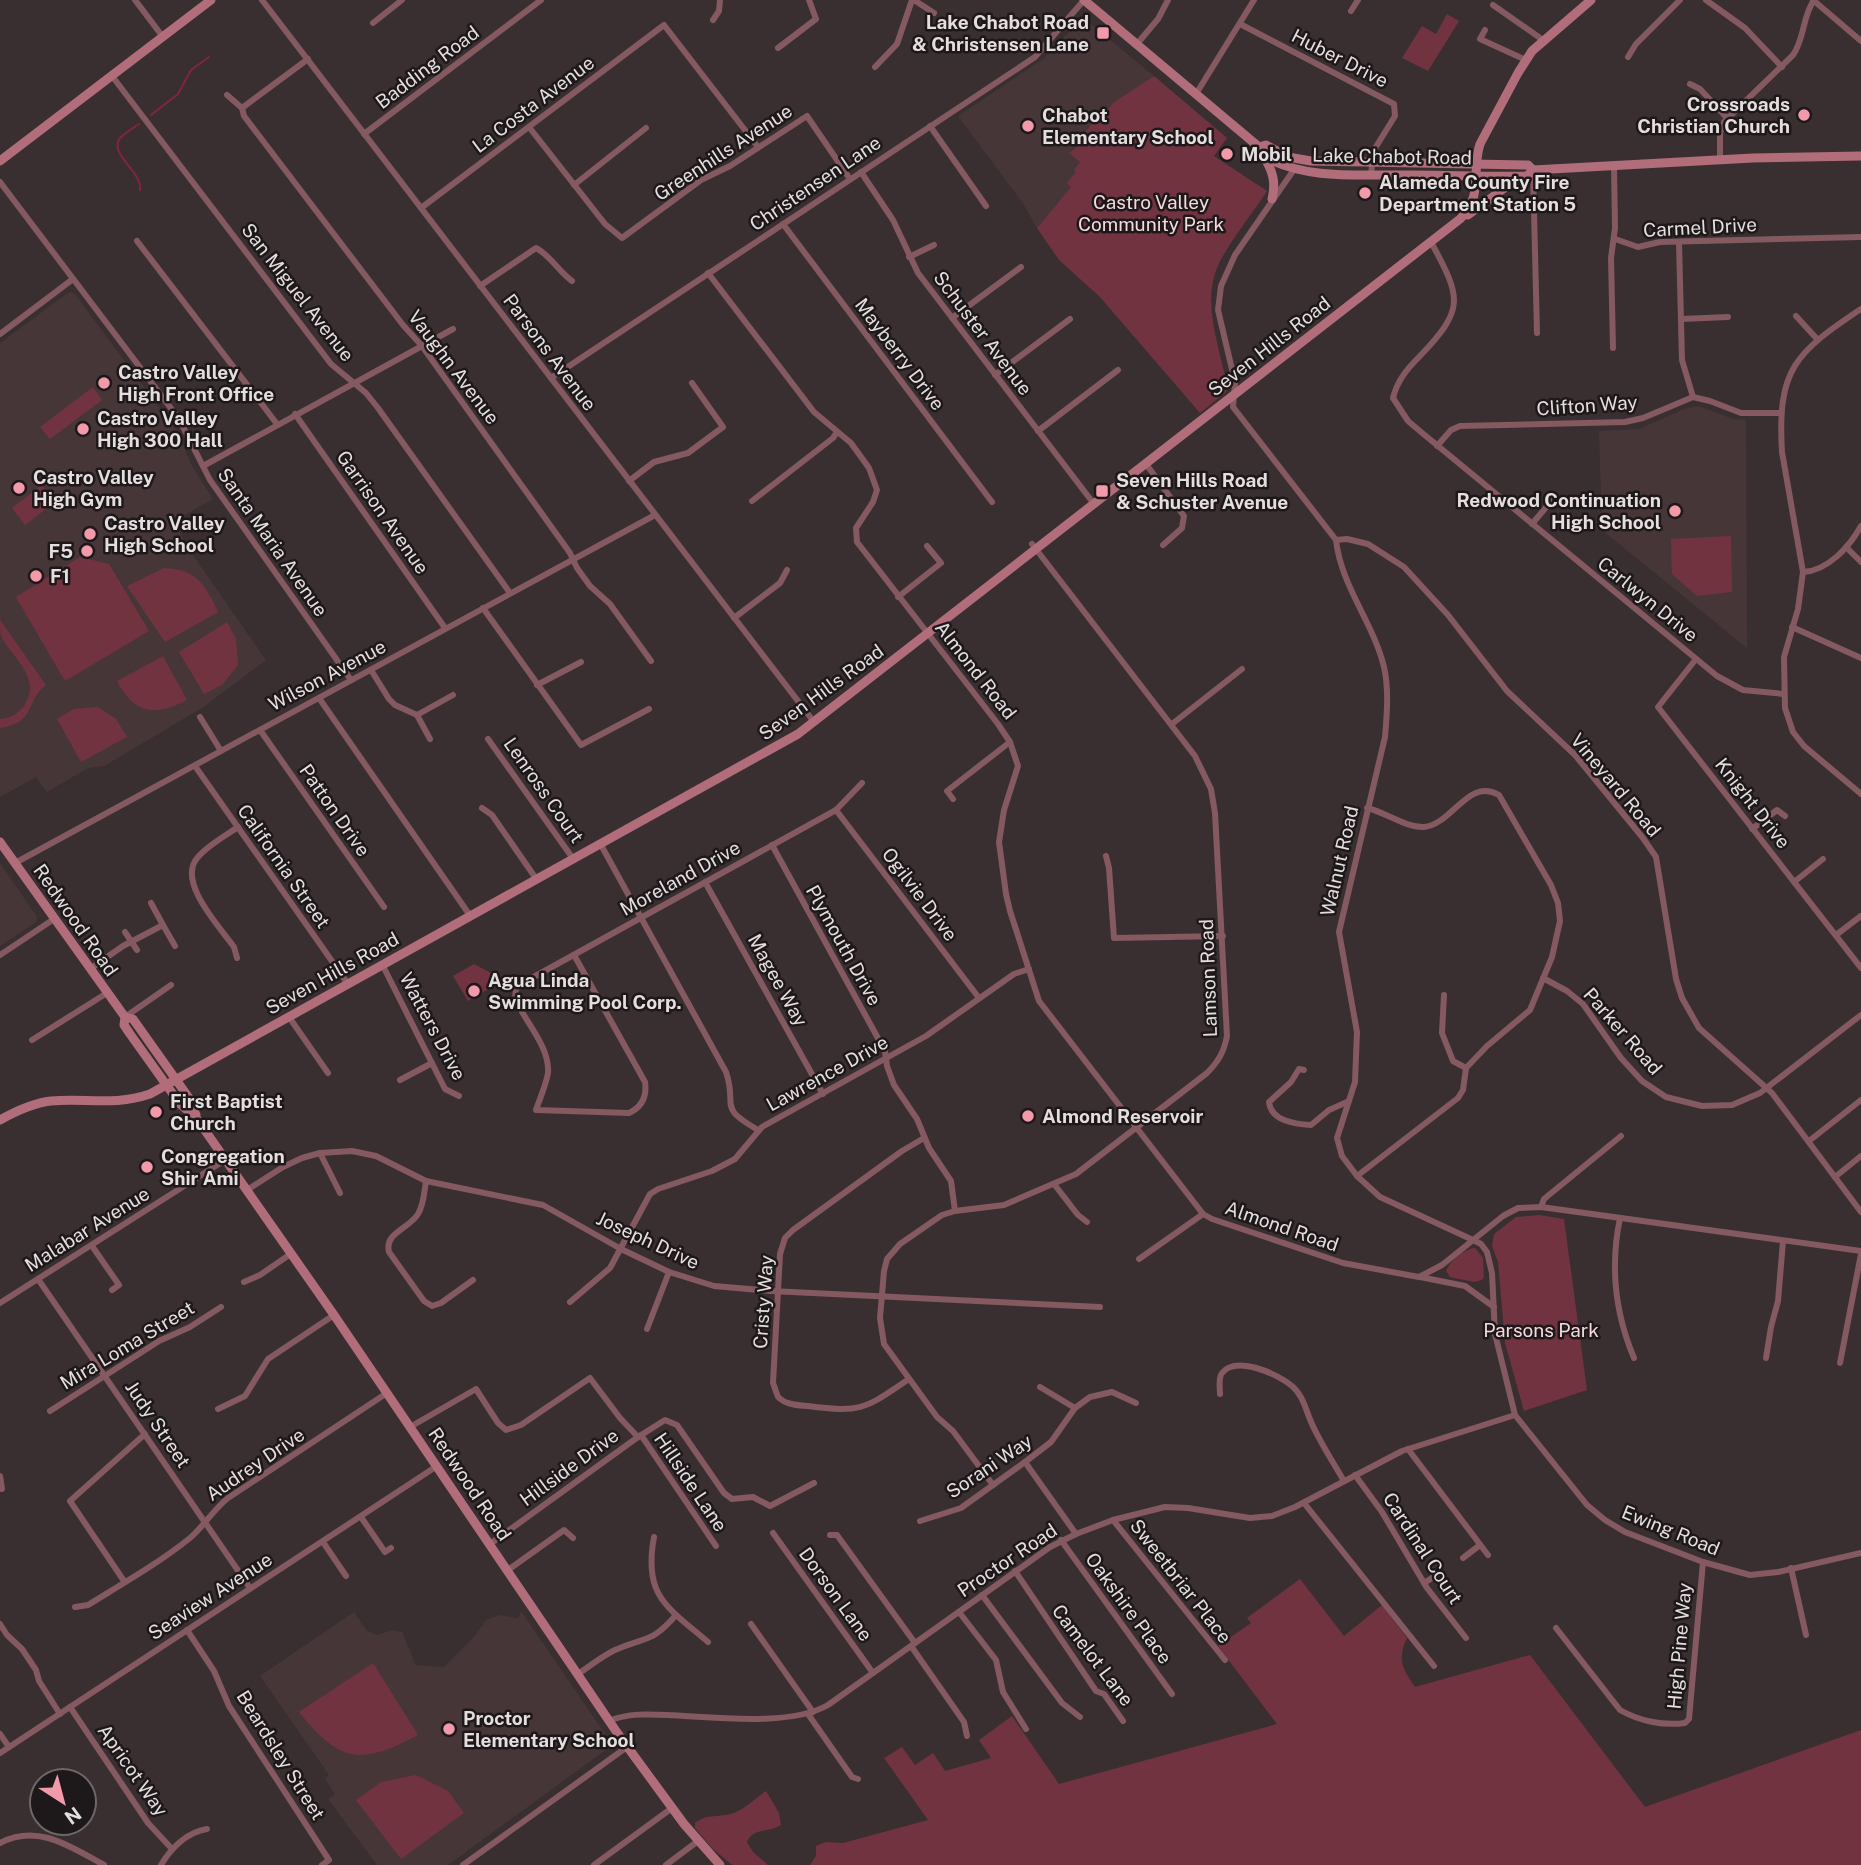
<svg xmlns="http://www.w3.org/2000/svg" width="1861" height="1865" font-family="'Public Sans',sans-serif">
<rect width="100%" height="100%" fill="#392f30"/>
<g fill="#473638">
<path d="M1086,20L1154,76L1114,102L1081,137L1085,141L1070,151L1080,162L1072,187L1037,228L1022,202L958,116L1042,60L1079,21Z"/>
<path d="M69,292L75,294L178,433L192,466L213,499L174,521L188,548L266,660L202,708L104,766L88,768L47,792L36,777L0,797V343Z"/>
<path d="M1699,406L1733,419L1746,420L1747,648L1602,530L1599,431L1639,429L1684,409Z"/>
<path d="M0,863L37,917L36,922L0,946Z"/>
<path d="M521,1611L609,1740L607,1749L448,1865H377L328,1799L335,1794L325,1779L329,1775L260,1676L354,1612L367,1631L377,1635L393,1630L402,1632L416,1665L444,1667L473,1638L486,1620L499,1615L518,1618Z"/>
</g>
<g fill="#723340">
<path d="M1447,14L1459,21L1428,71L1402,58L1422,26L1436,34Z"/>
<path d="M1154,76L1227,138L1214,156L1267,191C1253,213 1226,246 1217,268C1202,304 1220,349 1227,385L1226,392L1200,413L1100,297L1059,260L1037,228L1071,187L1067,183L1076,172L1074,170L1080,162L1069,153L1084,141L1081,137L1104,110L1106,111L1114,102Z"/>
<path d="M93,387L102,400L50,439L40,427Z"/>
<path d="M42,485L55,502L25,525L12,508Z"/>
<path d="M1731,536L1732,592L1697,596L1672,574L1671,539Z"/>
<path d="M80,557L109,564L149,631L65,681L16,597Z"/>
<path d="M164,568C197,570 204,583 218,612L165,642L127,586Z"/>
<path d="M0,620L46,685C25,701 37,722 0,728V719C10,718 18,714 24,706C43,678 12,658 1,636C0,632 0,625 0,620Z"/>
<path d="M227,622L236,639L238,665L222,685L204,694L179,652Z"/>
<path d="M163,656L187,700C155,717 134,714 117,681Z"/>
<path d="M98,707L116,719L127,737L81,762L57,719L74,709Z"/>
<path d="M474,964L504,980L468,1001L453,976Z"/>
<path d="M1539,1215L1564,1219L1587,1390L1524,1411L1505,1343L1498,1262L1492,1246L1494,1234L1516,1217Z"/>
<path d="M1475,1248L1483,1258L1484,1277L1482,1280L1474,1282L1450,1277L1446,1271C1450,1261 1464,1249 1475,1248Z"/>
<path d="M1300,1579L1344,1636L1382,1605L1407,1638C1397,1659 1402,1668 1415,1687L1530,1655L1645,1807L1861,1730V1865H810L816,1856V1846L826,1842L843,1843L928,1820L884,1758L902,1747L915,1765L933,1753L945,1771L991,1758L979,1740L1012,1716L1059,1784L1277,1724L1218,1646L1251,1623L1247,1618Z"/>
<path d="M373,1663L418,1735C361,1765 341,1764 299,1712Z"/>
<path d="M416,1775L448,1791L464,1813L401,1859L356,1800L381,1782Z"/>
<path d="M766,1791L779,1813L781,1825C769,1833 753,1827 747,1842L753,1852L768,1865H732L712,1848L695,1828V1823C708,1812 724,1819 738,1811C748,1806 757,1797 766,1791Z"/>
</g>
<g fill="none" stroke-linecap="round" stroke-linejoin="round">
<g stroke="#83243e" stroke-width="2">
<path d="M151,115L178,94L191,70L209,57"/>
<path d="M139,124C133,128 125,133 120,138C108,154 143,172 140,190"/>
</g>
<g stroke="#845960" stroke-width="6">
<path d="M135,0L163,37"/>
<path d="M262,0L814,722"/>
<path d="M914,0L934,13"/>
<path d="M1706,0L1745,28L1782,67"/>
<path d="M1813,0L1861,41"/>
<path d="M1493,5L1543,40"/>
<path d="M1351,11L1358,0"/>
<path d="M713,20L719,11L720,0"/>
<path d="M373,23L402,0"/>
<path d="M1240,24L1394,104L1395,116L1374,150L1371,174"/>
<path d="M1485,30L1480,39L1526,60"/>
<path d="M1137,44L1158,19L1168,0"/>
<path d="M778,48L816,19L809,0"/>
<path d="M1628,57L1636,44L1680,0"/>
<path d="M875,67L897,44L912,0"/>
<path d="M112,76L331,364L366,393L378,408L510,593"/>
<path d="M1690,84L1700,89L1727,118"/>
<path d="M1196,94L1254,0"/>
<path d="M227,95L242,108L244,116L403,325L422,346L570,553L577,568L590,586L610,604L651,661"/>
<path d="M242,108L308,59"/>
<path d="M930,126L986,206"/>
<path d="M529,127L605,224L622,238L701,180L730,166L807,116L850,179"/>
<path d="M364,134L541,0"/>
<path d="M1720,160V133L1724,122L1793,55C1805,38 1802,17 1814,0"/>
<path d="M1295,168L1235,255L1221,286L1218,310L1235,382L1233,407L1336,540C1341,586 1373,622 1384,667C1389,689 1387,714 1385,737L1339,932L1357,1032L1355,1082L1337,1138L1342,1156L1357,1176L1380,1197L1473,1240L1481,1244L1487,1252L1492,1273L1495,1334L1515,1415L1587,1505L1605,1520L1625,1532L1703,1562L1750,1575L1778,1572L1861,1553"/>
<path d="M1533,170L1537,333"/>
<path d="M861,172L893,220L918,273L1094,504"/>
<path d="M0,182L179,419L210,480L351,680"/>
<path d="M574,185L646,128"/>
<path d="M421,208L664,25L758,147"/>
<path d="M783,224L992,502"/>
<path d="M1615,239L1638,247L1660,242L1861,237"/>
<path d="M137,241L277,424"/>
<path d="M1431,242C1462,299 1465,309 1419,357C1407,369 1397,381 1393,398L1408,421L1421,432L1717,676L1743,690L1784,694"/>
<path d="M1679,242L1682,360L1693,397"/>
<path d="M909,257L934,245"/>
<path d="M708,273L814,412L851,443L869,468L877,490L873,502L856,528L857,542L998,724L1010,742L1018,766L1004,810L999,842L1006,894L1010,911L1039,1001L1203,1214L1212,1219L1343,1263L1419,1277L1442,1265L1503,1216L1518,1208L1541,1207L1861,1251"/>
<path d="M480,286L536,248C550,255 559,272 572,281"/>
<path d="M1861,309C1795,353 1777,369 1782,452L1803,572L1798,609L1784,657L1785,708L1793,732L1804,746L1861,794"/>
<path d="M1796,316L1817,339"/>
<path d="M952,318L1021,267"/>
<path d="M1681,319L1728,317"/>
<path d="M0,334L73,279"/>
<path d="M1613,348L1611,258L1615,228L1614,166"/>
<path d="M995,375L1070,319"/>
<path d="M551,378L1035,57L1084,0"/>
<path d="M295,414L445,628"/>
<path d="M1038,431L1118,370"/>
<path d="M1437,446L1451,430L1460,426L1625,422L1643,418L1693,397L1710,401L1741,413H1781"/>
<path d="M1146,464L1184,516L1182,528L1163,545"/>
<path d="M203,466L453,329"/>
<path d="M629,481L654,462L688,453L723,427L692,383"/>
<path d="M752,501L833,438L837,432"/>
<path d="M1532,524L1553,499"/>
<path d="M1336,540L1347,539L1368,544L1404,567L1448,615L1507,691L1575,755L1643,838L1656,857L1676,979L1682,998L1699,1028L1772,1093L1861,1212"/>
<path d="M1846,547L1861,562"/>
<path d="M1803,572C1828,571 1850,546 1861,526"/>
<path d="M898,597L941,563L927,546"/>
<path d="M483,608L581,745L649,709"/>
<path d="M734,618L780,583L787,570"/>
<path d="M1792,627L1861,658"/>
<path d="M1696,659L1658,707L1861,968"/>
<path d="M371,670L389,699L395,705L417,715L430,739"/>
<path d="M537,685L581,662"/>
<path d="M319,698L471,917"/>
<path d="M417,715L453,695"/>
<path d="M200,717L221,751"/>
<path d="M1172,724L1242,669"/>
<path d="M260,730L384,907"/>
<path d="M488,739L574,860"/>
<path d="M195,766L348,984"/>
<path d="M953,799L947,791L1010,742"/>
<path d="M482,808L492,815L537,880"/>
<path d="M836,810L979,998"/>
<path d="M1752,829L1777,810L1785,816"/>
<path d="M601,845L726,1072C738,1107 716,1106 758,1130"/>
<path d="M772,845L885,1051L887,1066L894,1085L917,1119L929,1148L951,1181L955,1211"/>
<path d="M1106,856L1109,868L1114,938L1223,936"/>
<path d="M15,863L655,515"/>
<path d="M705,882L823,1094"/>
<path d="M1794,882L1823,859"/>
<path d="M163,925L175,946"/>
<path d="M125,932L137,950"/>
<path d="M1836,935L1861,916"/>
<path d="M0,955L54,919"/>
<path d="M574,955L645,1082C647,1096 642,1107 629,1113L536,1110C540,1098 546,1085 548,1073C550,1046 524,1021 515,998L516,989L521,984L836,810L862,783"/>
<path d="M237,958L234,947C219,926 176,881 198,857C208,845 225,836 238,827"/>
<path d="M383,966L445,1089L459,1096"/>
<path d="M90,969L123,946L163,925L151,903"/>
<path d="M1543,978L1567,991L1583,1004L1621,1058L1642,1081L1666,1097L1702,1106L1732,1105L1760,1093L1861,1015"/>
<path d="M1444,995L1442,1033L1453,1061L1466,1068"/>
<path d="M125,1017L171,985"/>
<path d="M289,1017L328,1073"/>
<path d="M32,1040L107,993"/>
<path d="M1304,1070L1299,1069L1291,1082L1269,1102C1271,1121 1295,1124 1311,1125L1329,1110L1347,1102"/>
<path d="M400,1080L432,1063"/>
<path d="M1809,1141L1861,1100"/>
<path d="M320,1153L340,1193"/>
<path d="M1357,1176L1458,1098L1463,1090L1466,1068L1487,1046L1530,1010L1552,957L1560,921L1558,903L1551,885L1499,795C1468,777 1453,824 1424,827C1406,828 1385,812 1367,808"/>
<path d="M1835,1177L1861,1156"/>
<path d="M426,1181C424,1193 424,1204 418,1214C409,1229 384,1233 389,1252L424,1301L432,1306L441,1303L473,1280"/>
<path d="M1054,1184L1078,1215L1087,1222"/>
<path d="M247,1190L283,1167L302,1158L320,1153L352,1151L376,1156L426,1181L543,1205L621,1249L669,1272L714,1286L771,1291L1100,1307"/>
<path d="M1541,1207L1544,1199L1621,1136"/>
<path d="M1620,1218C1610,1266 1615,1313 1634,1358"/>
<path d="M92,1246L119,1285L112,1290"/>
<path d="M1139,1259L1203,1214"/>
<path d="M1420,1277L1465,1286L1494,1307"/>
<path d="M38,1279L250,1588"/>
<path d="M244,1282L260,1275L292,1253"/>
<path d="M570,1302L610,1268L650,1194L658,1189L712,1171L735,1159L762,1127L926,1036L1014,974L1029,969"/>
<path d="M0,1303L225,1160"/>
<path d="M647,1329L669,1272"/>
<path d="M1766,1358L1771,1327L1778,1301L1783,1241"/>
<path d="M1840,1363L1861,1254"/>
<path d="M909,1379C864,1409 863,1413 808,1406C797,1405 786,1405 778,1397L773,1383L780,1254L785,1238L793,1230L902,1151L924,1138"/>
<path d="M1040,1387L1075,1408"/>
<path d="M1220,1394C1220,1388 1218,1378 1222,1373C1236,1355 1278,1374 1292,1386C1303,1395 1306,1411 1312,1424C1321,1444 1333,1462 1344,1481"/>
<path d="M218,1409L245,1396L268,1359L334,1315"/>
<path d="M50,1411L159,1341L190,1327L221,1307"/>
<path d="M410,1427L476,1389L498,1423L506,1430L521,1425L590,1378L620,1418L638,1437"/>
<path d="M641,1435L716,1546"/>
<path d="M1408,1449L1488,1555"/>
<path d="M1025,1462L1076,1534"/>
<path d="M1355,1475L1382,1512L1427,1588L1466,1638"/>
<path d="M0,1476L2,1489"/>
<path d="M993,1485L953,1431L937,1417L884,1344L880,1318L884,1271L887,1259L900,1244L942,1215L955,1211L1004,1205L1076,1174L1207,1073C1218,1062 1224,1052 1227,1036L1215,813L1211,789L1195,756L1032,544"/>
<path d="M1304,1503L1434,1666"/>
<path d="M361,1517L385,1552L391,1548"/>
<path d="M1113,1520L1225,1660"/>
<path d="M920,1521L961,1508L1025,1462L1051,1442L1075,1408L1090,1397L1112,1392L1136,1403"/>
<path d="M773,1533L873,1673"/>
<path d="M830,1535H837L915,1643"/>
<path d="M654,1537C643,1596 667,1607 708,1642"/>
<path d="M1061,1540L1172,1694"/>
<path d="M323,1542L346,1576"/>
<path d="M490,1544L638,1437L665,1420L677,1425L724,1493L732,1499L753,1497L770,1506L814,1483"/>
<path d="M1463,1558L1480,1545"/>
<path d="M1791,1568L1806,1635"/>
<path d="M508,1570L564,1530L573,1538"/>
<path d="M1015,1571L1096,1691L1104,1694L1123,1721"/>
<path d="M124,1581L70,1501L145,1434"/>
<path d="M1424,1583L1440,1573"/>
<path d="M982,1595L1062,1703L1080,1717"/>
<path d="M75,1607L88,1605C122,1584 159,1563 190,1538C204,1526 213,1510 228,1498L387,1393"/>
<path d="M959,1612L996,1660L1003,1692L1026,1729"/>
<path d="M0,1624L7,1635L22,1649L36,1670L39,1681L60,1714"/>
<path d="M751,1624L813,1712"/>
<path d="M1556,1628L1620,1710C1639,1721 1663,1726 1685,1723L1689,1719L1703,1562"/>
<path d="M187,1630L214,1671L229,1706L329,1860L322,1865"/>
<path d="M911,1646L964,1722L967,1736"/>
<path d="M578,1674C590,1666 602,1656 615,1650C646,1636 651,1644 676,1615"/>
<path d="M70,1707L148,1823L172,1849"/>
<path d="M808,1714L852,1777L858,1779"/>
<path d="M609,1721C628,1713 648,1714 668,1715C713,1717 790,1727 828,1705L1050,1547L1076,1534L1113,1520L1165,1507L1188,1508L1250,1518L1272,1516L1295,1507L1402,1451L1515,1415"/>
<path d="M0,1734L9,1747"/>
<path d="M0,1753L437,1466"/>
<path d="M0,1843C38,1823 71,1847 104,1865"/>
<path d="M161,1865C171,1848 187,1832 207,1829"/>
<path d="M463,1865L627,1747"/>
<path d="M594,1865L672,1808"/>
<path d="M666,1865L698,1841"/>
</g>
<g stroke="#b16d79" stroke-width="9">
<path d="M1084,0L1259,147L1266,145L1288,157L1311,161L1528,165L1533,170"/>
<path d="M1259,147L1260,154L1263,156C1307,181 1363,174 1412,175C1451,175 1489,177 1527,176L1533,170L1753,158L1861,156"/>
<path d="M1264,157C1273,171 1276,183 1272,199"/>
<path d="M0,161L211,0"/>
<path d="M1468,215L1510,184L1523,178"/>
<path d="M0,842L125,1017L124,1025L130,1034L180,1104L197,1119L334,1315L618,1734L684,1824L720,1865"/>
<path d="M125,1017L133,1019L189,1098L196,1115"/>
<path d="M0,1120C16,1111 33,1103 51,1101C86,1098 115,1106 150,1094L798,734L1460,219C1484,196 1471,172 1480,144L1518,73L1532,51L1591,0"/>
</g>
</g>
<g fill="#f39aaa" stroke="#1d1819" stroke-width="2.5">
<rect x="1096" y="26" width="14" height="14" rx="3.5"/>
<circle cx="1804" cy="115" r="7"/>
<circle cx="1028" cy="126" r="7"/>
<circle cx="1227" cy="154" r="7"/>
<circle cx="1365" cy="193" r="7"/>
<circle cx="104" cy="383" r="7"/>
<circle cx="83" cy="429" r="7"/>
<circle cx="19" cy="488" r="7"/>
<rect x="1095" y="484" width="14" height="14" rx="3.5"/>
<circle cx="1675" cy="511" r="7"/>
<circle cx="90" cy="534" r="7"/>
<circle cx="87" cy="551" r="7"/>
<circle cx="36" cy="576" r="7"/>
<circle cx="474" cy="991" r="7"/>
<circle cx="156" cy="1112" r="7"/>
<circle cx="1028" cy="1116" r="7"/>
<circle cx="147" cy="1167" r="7"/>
<circle cx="449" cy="1729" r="7"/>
</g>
<g text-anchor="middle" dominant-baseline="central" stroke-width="5" stroke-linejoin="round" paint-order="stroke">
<g font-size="19" font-weight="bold" fill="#e5dedf" stroke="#1d1819" text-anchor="start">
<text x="1089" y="22" text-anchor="end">Lake Chabot Road<tspan x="1089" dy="22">&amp; Christensen Lane</tspan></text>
<text x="1790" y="104" text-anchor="end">Crossroads<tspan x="1790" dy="22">Christian Church</tspan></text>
<text x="1042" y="115">Chabot<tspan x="1042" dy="22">Elementary School</tspan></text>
<text x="1241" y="154">Mobil</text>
<text x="1379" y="182">Alameda County Fire<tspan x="1379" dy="22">Department Station 5</tspan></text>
<text x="118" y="372">Castro Valley<tspan x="118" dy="22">High Front Office</tspan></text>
<text x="97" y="418">Castro Valley<tspan x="97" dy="22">High 300 Hall</tspan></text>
<text x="33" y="477">Castro Valley<tspan x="33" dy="22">High Gym</tspan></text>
<text x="1116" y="480">Seven Hills Road<tspan x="1116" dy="22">&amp; Schuster Avenue</tspan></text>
<text x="1661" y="500" text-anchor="end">Redwood Continuation<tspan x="1661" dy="22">High School</tspan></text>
<text x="104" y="523">Castro Valley<tspan x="104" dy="22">High School</tspan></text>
<text x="73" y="551" text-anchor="end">F5</text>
<text x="50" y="576">F1</text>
<text x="488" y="980">Agua Linda<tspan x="488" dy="22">Swimming Pool Corp.</tspan></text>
<text x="170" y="1101">First Baptist<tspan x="170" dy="22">Church</tspan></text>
<text x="1042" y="1116">Almond Reservoir</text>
<text x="161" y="1156">Congregation<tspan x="161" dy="22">Shir Ami</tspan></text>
<text x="463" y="1718">Proctor<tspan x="463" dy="22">Elementary School</tspan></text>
</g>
<g font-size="19" fill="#e5dedf" stroke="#1d1819">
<text transform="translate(1340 58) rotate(27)">Huber Drive</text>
<text transform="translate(427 67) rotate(-37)">Badding Road</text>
<text transform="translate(533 104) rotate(-37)">La Costa Avenue</text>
<text transform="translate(723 152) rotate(-33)">Greenhills Avenue</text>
<text transform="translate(1392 156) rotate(1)">Lake Chabot Road</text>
<text transform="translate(815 183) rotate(-34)">Christensen Lane</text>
<text transform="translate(1700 227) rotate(-3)">Carmel Drive</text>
<text transform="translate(298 292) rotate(52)">San Miguel Avenue</text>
<text transform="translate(983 333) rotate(53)">Schuster Avenue</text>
<text transform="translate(1269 346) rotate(-38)">Seven Hills Road</text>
<text transform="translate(550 352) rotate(53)">Parsons Avenue</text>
<text transform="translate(900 354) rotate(53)">Mayberry Drive</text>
<text transform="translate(454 367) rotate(53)">Vaughn Avenue</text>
<text transform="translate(1587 405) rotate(-4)">Clifton Way</text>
<text transform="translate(383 512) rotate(55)">Garrison Avenue</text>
<text transform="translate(273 542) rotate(55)">Santa Maria Avenue</text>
<text transform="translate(1648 599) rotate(39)">Carlwyn Drive</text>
<text transform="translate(976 670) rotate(52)">Almond Road</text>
<text transform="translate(327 675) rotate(-28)">Wilson Avenue</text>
<text transform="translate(821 692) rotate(-36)">Seven Hills Road</text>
<text transform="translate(1616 785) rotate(50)">Vineyard Road</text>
<text transform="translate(544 790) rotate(55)">Lenross Court</text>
<text transform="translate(1753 803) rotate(52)">Knight Drive</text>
<text transform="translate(335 810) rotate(55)">Patton Drive</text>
<text transform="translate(1339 861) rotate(-77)">Walnut Road</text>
<text transform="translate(284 866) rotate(55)">California Street</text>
<text transform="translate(680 878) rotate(-29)">Moreland Drive</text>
<text transform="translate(920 894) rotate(53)">Ogilvie Drive</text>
<text transform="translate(76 920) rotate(55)">Redwood Road</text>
<text transform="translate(844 945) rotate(61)">Plymouth Drive</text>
<text transform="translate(332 973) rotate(-29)">Seven Hills Road</text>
<text transform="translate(1208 978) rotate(-92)">Lamson Road</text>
<text transform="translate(778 980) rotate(61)">Magee Way</text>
<text transform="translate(433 1026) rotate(62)">Watters Drive</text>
<text transform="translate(1623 1031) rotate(49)">Parker Road</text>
<text transform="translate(827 1073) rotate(-29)">Lawrence Drive</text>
<text transform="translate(1282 1226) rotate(19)">Almond Road</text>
<text transform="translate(87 1229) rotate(-32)">Malabar Avenue</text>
<text transform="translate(648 1240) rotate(25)">Joseph Drive</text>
<text transform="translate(763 1302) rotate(-86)">Cristy Way</text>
<text transform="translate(127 1345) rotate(-31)">Mira Loma Street</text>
<text transform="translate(158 1424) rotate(56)">Judy Street</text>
<text transform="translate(255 1464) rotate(-34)">Audrey Drive</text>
<text transform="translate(989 1466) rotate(-34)">Sorani Way</text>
<text transform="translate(569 1467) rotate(-36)">Hillside Drive</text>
<text transform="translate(691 1482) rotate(56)">Hillside Lane</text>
<text transform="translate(470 1484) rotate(56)">Redwood Road</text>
<text transform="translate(1671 1530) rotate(22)">Ewing Road</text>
<text transform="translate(1423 1548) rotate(57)">Cardinal Court</text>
<text transform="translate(1007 1560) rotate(-34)">Proctor Road</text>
<text transform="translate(1181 1581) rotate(52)">Sweetbriar Place</text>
<text transform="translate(836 1594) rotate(54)">Dorson Lane</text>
<text transform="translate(210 1596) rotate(-33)">Seaview Avenue</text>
<text transform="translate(1129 1608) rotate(54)">Oakshire Place</text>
<text transform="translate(1679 1646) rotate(-85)">High Pine Way</text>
<text transform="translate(1093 1655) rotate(53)">Camelot Lane</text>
<text transform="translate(281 1755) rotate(58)">Beardsley Street</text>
<text transform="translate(133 1770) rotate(55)">Apricot Way</text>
</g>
<g font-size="19" fill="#f5d9dd" stroke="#1d1819">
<text x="1151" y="202">Castro Valley<tspan x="1151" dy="22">Community Park</tspan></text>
<text x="1541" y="1330">Parsons Park</text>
</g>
</g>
<g transform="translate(63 1802) rotate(144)"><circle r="33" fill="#1d1819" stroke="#6d6768" stroke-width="2"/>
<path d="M0-5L12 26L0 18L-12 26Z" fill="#f39aaa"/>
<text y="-10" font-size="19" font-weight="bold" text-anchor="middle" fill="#e5dedf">N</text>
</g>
</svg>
